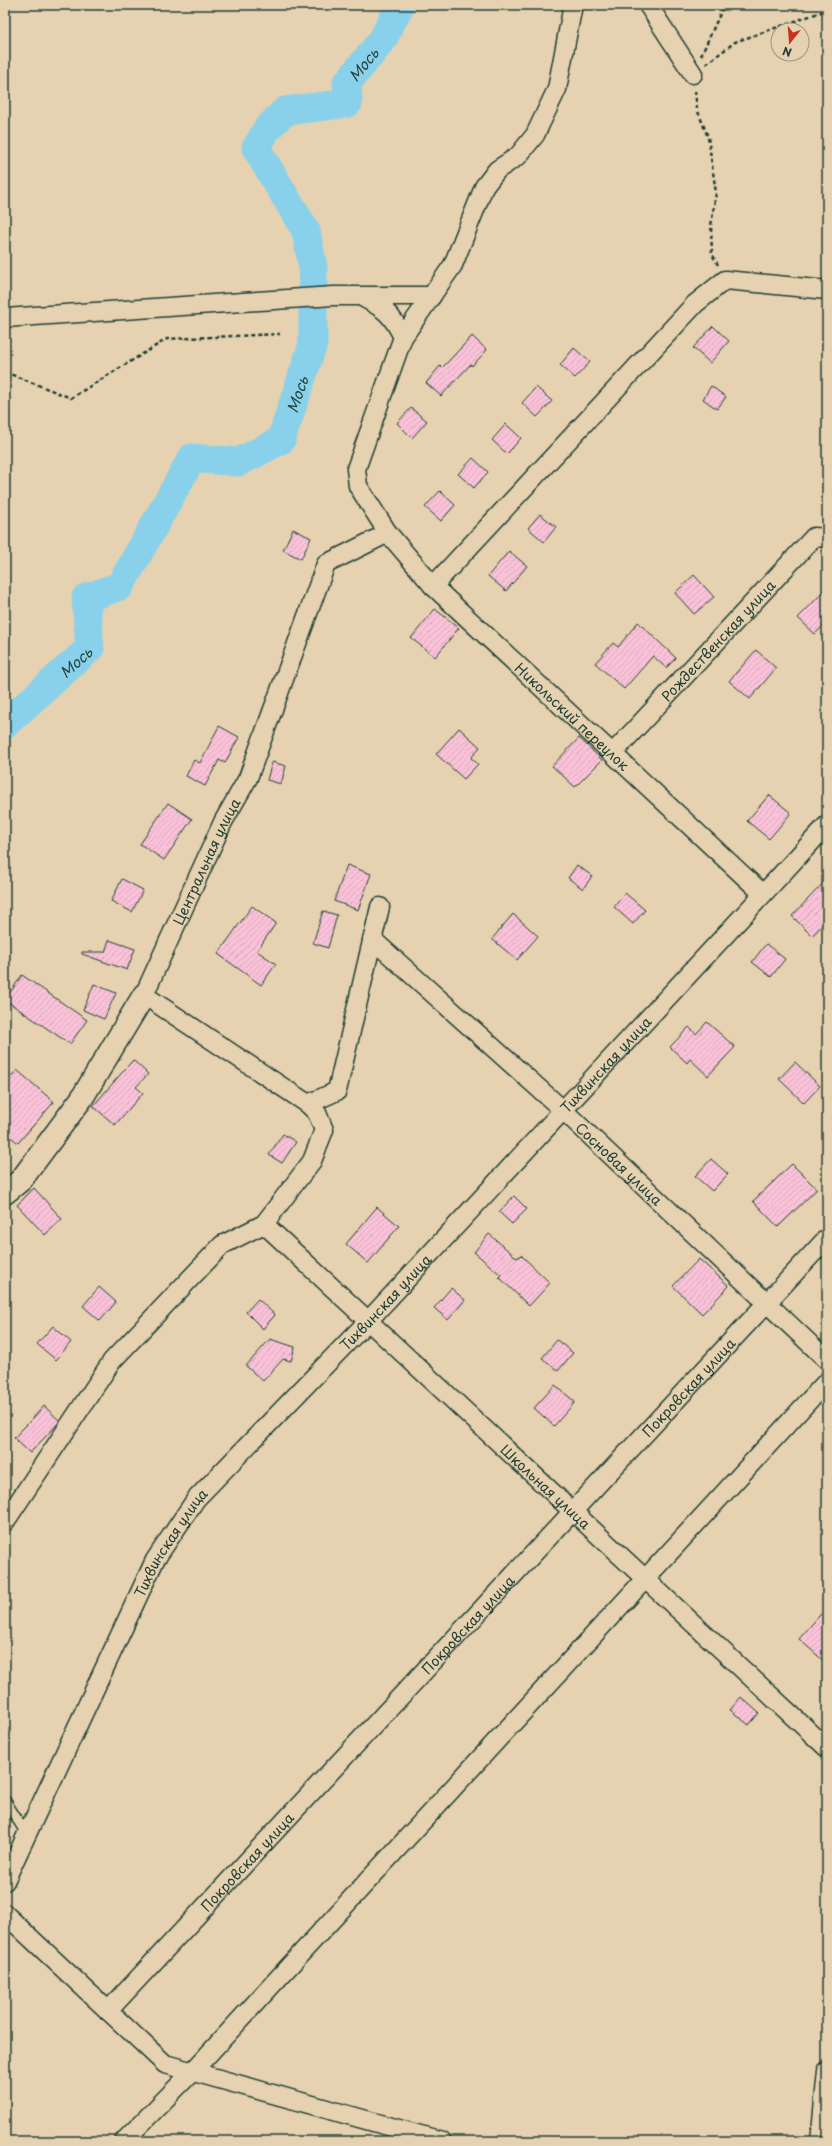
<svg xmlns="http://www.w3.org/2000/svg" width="832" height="2146" font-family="'Playpen Sans',sans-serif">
<defs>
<pattern id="building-hatch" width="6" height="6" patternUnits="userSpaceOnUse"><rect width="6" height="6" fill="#fac2d8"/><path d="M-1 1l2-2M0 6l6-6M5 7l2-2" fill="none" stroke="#d6a8ba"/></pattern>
</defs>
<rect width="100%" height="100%" fill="#e6d2b0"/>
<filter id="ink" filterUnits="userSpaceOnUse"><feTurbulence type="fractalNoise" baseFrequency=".025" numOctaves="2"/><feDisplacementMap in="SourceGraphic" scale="8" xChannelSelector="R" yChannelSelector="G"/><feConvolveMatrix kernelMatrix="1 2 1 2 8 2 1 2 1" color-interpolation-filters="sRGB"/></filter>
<g filter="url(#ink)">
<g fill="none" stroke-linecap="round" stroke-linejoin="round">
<path stroke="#89d1eb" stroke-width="29" id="s1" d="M5,724L90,648L86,598L120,586L192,458L239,462L281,440L313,344V268L306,231L256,148L267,129L285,111L348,103L347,83L383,39L400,5"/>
</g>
<g fill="url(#building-hatch)" stroke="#1f3d34">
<path d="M713,326L729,341L710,363L693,348Z"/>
<path d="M472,336L487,350L472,366L471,364L441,396L426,383L440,366L442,368Z"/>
<path d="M574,348L590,362L575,378L560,365Z"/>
<path d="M711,386L726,397L717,409L703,399Z"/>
<path d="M536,387L552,401L537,417L522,403Z"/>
<path d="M411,408L427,421L412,438L397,423Z"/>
<path d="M506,424L521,438L507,454L492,440Z"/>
<path d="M473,458L488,472L474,488L458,474Z"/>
<path d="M440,491L455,505L441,521L425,507Z"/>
<path d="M540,514L556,527L544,542L528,528Z"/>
<path d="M293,529L311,538L301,559L283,550Z"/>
<path d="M509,551L527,566L506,591L488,576Z"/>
<path d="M694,575L714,597L694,614L675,593Z"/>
<path d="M827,588V622L815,634L798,618Z"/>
<path d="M435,609L459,628L435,657L411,638Z"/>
<path d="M638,622L676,658L666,668L653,656L624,689L595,663L613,643L618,647Z"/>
<path d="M756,650L776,668L750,699L729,681Z"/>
<path d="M219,726L239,737L225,763L219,760L205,786L186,776L194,760L200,763Z"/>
<path d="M459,728L480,747L471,758L478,764L464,779L436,754Z"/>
<path d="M579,738L602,760L575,787L552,766Z"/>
<path d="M272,762L286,766L281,784L267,780Z"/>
<path d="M769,795L791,813L769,839L747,821Z"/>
<path d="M168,803L192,819L164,860L140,844Z"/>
<path d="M347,865L371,874L358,910L334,901Z"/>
<path d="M577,865L592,876L583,889L568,878Z"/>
<path d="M122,879L143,890L132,912L111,901Z"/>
<path d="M827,879V920L812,936L792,916Z"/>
<path d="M625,893L645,910L633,924L614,907Z"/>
<path d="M252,906L276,923L257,951L276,964L261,985L218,954Z"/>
<path d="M323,911L337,915L328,948L313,943Z"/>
<path d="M513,914L538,936L517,960L492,939Z"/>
<path d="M109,940L135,949L127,970L82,954V952H105Z"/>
<path d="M766,944L785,959L771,977L752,962Z"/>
<path d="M22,975L87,1020L70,1044L5,1000Z"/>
<path d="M94,984L116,993L104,1019L83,1010Z"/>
<path d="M707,1022L735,1047L708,1076L690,1059L687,1063L670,1047L689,1027L696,1034Z"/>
<path d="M133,1060L148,1074L136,1087L143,1093L115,1125L93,1106Z"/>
<path d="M795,1062L820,1086L804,1103L779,1079Z"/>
<path d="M17,1070L54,1102L18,1143L5,1132V1084Z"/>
<path d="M283,1134L296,1142L282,1163L269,1155Z"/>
<path d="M711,1159L728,1174L712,1191L695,1176Z"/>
<path d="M792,1164L817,1189L778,1227L753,1201Z"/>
<path d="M34,1188L62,1219L45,1235L17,1205Z"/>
<path d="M514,1196L527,1209L512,1224L499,1212Z"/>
<path d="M377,1207L399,1226L368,1263L346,1244Z"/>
<path d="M489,1234L517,1258L521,1255L550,1283L529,1306L499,1277L501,1275L474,1252Z"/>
<path d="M699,1259L729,1286L702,1314L673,1286Z"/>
<path d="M99,1287L116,1302L100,1321L83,1306Z"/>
<path d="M451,1288L465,1300L448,1320L434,1308Z"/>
<path d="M258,1299L275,1315L263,1329L246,1312Z"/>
<path d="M53,1326L71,1342L56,1360L37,1344Z"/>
<path d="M270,1339L295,1347L291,1361L283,1359L263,1381L246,1366Z"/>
<path d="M557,1340L573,1353L558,1371L542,1358Z"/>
<path d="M555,1385L575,1402L554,1426L534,1408Z"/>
<path d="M44,1406L60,1421L30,1453L14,1438Z"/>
<path d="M827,1607V1664L799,1639Z"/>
<path d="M741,1697L759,1713L749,1725L730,1710Z"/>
</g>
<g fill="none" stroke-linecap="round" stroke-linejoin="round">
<g stroke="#1f3d34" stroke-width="12">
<path id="service" d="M5,1800L27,1835"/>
</g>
<g stroke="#1f3d34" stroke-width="21">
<g id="minor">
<path id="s2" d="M573,5L557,89L535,135L518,156L497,170L484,187L453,265L403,337L356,469L358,486L388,533L433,586L763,894"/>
<path d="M648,5L693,74"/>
<path d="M362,297C385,309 391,313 403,337"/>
<path d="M5,318L333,296H432"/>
<path d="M433,586L695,304L725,280L827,290"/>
<path id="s3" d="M613,753L814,537L827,538"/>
<path id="s4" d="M372,939L564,1111L827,1360"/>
<path d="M308,1104L337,1091L380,907"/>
<path id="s5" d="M264,1224L827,1748"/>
<path id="s6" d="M5,1522L112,1361L222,1245L264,1224L312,1161L324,1130L317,1113L308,1104L144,995L223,822L248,778L326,564L388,533"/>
<path id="s7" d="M5,1881L155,1560L196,1499L368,1321L827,825"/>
<path d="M5,1914L165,2064L442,2141"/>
<path id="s8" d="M108,2011L827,1238"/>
<path d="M124,2141L193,2071L827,1381"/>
<path d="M820,2141L827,2071"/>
</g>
</g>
<g stroke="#1f3d34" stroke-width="25">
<path id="tertiary" d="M5,1193L21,1180L82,1098L144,995"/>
</g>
<g stroke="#1f3d34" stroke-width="2.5" stroke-dasharray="4 3" stroke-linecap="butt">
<path d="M701,56L724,5"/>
<path d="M706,64L735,42L827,10"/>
<path d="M695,91L697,109L708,137L716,193L711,226L712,254L718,265"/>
<path d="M5,372L71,398L167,339L280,334"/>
</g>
<use href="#service" stroke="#e6d2b0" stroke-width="9"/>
<use href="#minor" stroke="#e6d2b0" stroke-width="18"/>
<use href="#tertiary" stroke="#e6d2b0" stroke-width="22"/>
</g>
</g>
<g text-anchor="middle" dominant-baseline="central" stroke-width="3" stroke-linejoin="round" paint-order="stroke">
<g font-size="14" fill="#1f3d34" stroke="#e6d2b0">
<text stroke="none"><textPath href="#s3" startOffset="154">Рождественская улица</textPath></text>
<text stroke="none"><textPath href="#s2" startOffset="855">Никольский переулок</textPath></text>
<text stroke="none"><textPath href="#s6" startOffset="888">Центральная улица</textPath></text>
<text stroke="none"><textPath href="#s7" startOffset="1025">Тихвинская улица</textPath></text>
<text stroke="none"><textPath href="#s4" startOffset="334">Сосновая улица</textPath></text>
<text stroke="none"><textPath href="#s7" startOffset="701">Тихвинская улица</textPath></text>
<text stroke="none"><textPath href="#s8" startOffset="852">Покровская улица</textPath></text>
<text stroke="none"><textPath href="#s5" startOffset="385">Школьная улица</textPath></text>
<text stroke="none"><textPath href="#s7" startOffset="377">Тихвинская улица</textPath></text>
<text stroke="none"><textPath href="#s8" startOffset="528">Покровская улица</textPath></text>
<text stroke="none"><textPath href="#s8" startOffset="204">Покровская улица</textPath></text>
</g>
<g font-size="15" font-style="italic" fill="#24443d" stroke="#e6d2b0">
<text stroke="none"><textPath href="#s1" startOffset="909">Мось</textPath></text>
<text stroke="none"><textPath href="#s1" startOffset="490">Мось</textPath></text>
<text stroke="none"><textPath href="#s1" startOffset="94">Мось</textPath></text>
</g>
</g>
<rect width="832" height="2146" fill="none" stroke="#e6d2b0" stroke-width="20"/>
<rect x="10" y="10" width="812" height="2126" fill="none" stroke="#1f3d34" stroke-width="1.5" filter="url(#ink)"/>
<g transform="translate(790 42) rotate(197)"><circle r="19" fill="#e6d2b0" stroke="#96967e"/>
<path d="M0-3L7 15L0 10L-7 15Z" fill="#c8321e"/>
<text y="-6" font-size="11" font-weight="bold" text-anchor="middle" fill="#1f3d34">N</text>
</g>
</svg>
